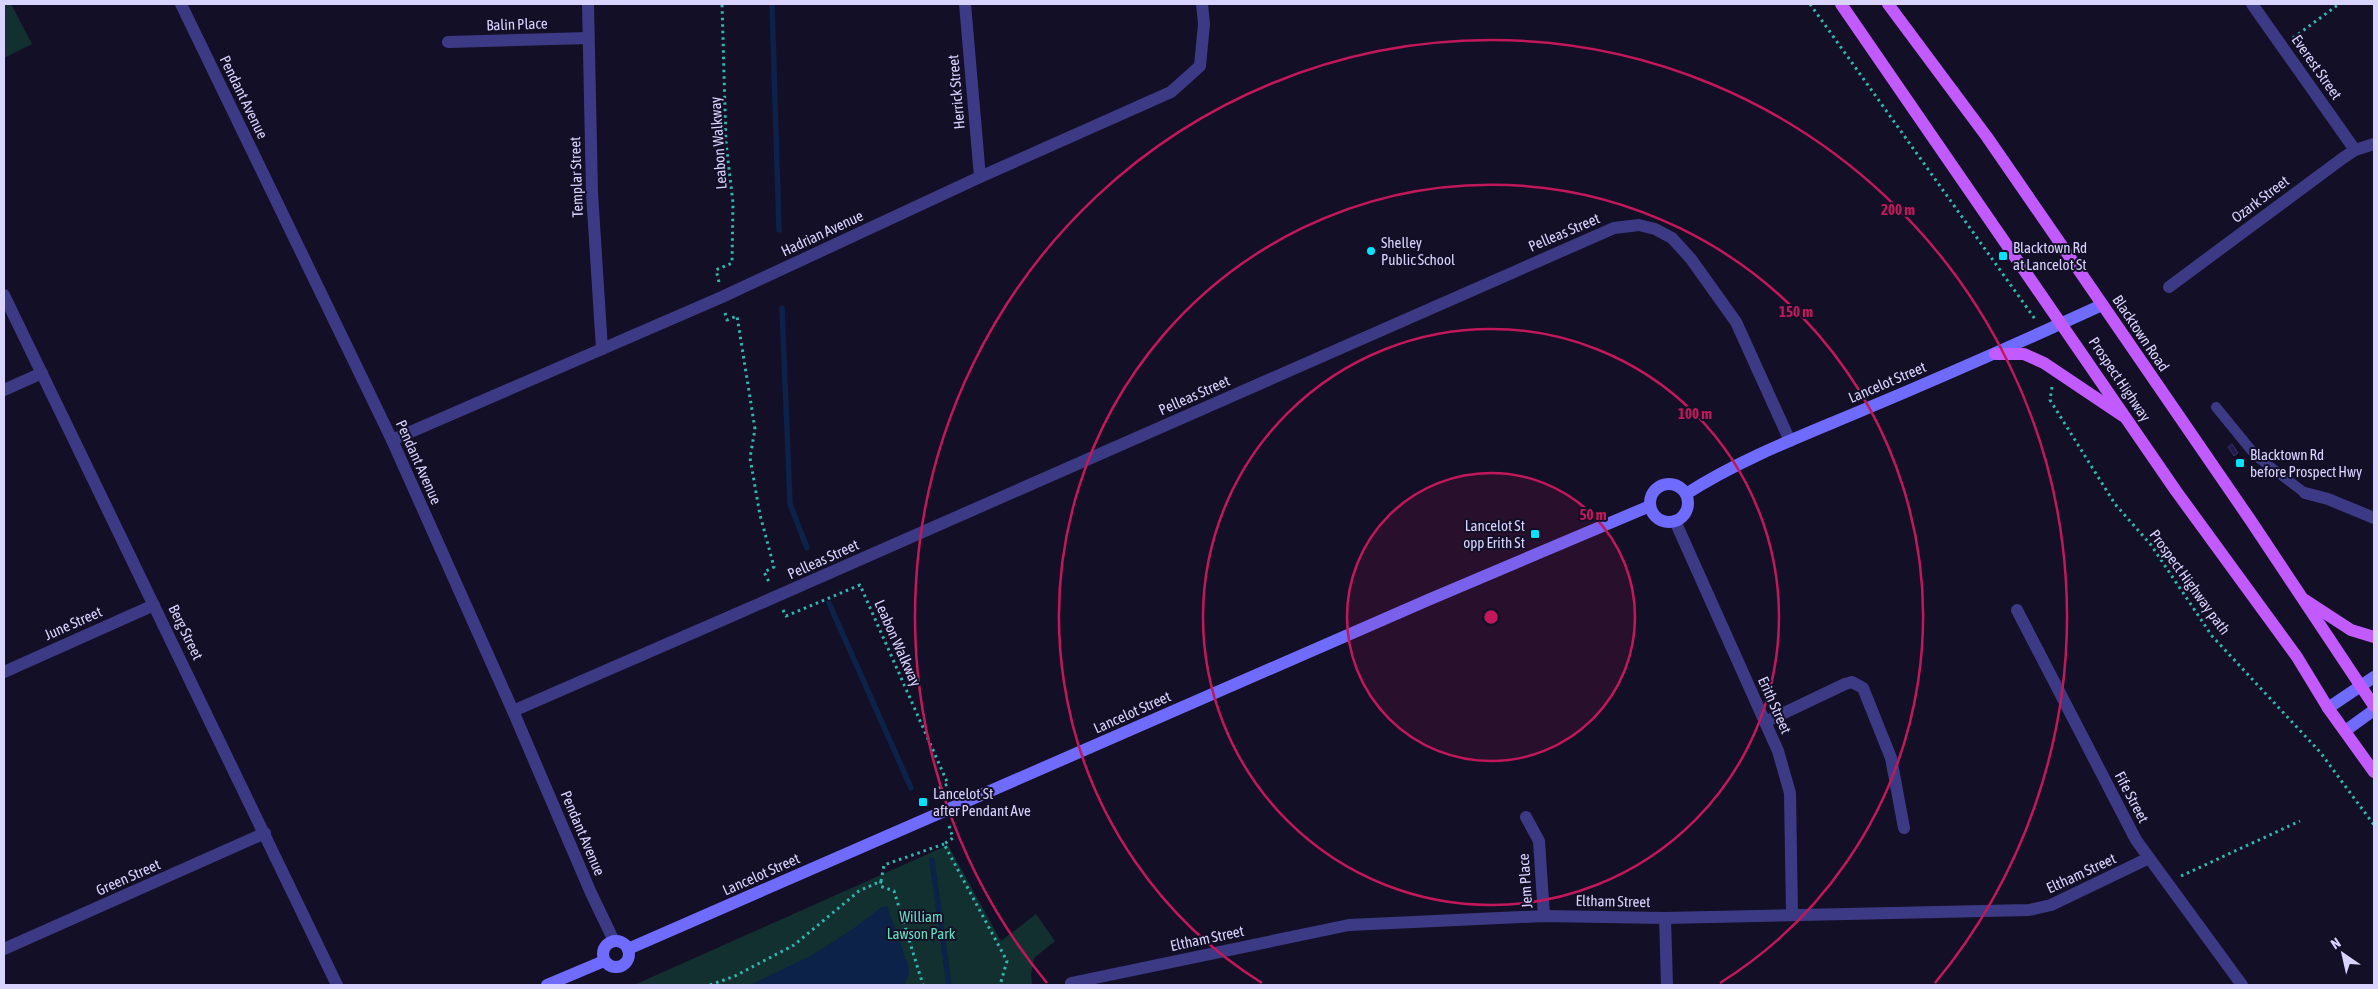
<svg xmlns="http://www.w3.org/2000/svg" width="2378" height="989" font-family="'Asap Condensed',sans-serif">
<defs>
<filter id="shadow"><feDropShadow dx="4.5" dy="4.5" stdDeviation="2.5" flood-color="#0009"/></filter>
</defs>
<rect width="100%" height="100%" fill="#130f26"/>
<g fill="#12302f">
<path d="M4,4H11L32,44L4,58Z"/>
<path d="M948,845L1001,941L1036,914L1055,941L1034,958L1031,974L1032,985H634Z"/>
</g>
<path fill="#0c2248" d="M887,906L908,965L909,974L904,985H750L812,955L853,929L880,908Z"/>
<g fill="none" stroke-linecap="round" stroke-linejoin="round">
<g stroke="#0c2248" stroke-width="5.5">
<path d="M772,4L779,230"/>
<path d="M782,308L790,504L807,548"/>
<path d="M829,603L911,788"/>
<path d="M932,860L949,985"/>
</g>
</g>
<path fill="#241b47" stroke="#3b2d73" filter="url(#shadow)" d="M2232,444L2238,453L2234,456L2228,447Z"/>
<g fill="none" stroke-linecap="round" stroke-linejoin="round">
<g stroke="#2fb8b0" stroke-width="3" stroke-dasharray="2.5 4" stroke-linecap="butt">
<path d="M1810,4L2035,319"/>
<path d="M2293,38L2339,4"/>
<path d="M719,282L716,270L732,263L733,203L726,143L722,4"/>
<path d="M725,313L727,320L737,316L755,429L750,458L760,515L774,567L764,572L770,584"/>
<path d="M2052,387L2050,400L2115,504L2151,545L2212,636L2320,752L2374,825"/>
<path d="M783,610L786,616L860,585L948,784L935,790L938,797"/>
<path d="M949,826L953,838L944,844L1007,961L1000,985"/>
<path d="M2181,876L2300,821"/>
<path d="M881,881L880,886L894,891L923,985"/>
<path d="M710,985L735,976L794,945L859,891L881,881L884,865L944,844"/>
</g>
<path stroke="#3d3a85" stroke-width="10" d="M2216,407L2256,456L2305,493"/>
<g stroke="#3d3a85" stroke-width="12">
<path d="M181,4L392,440L513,711L591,893L614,941"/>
<path d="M588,4L592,193L602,349"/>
<path d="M965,4L980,177"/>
<path d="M2252,4L2355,150"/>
<path d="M448,42L588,38"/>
<path d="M2169,287L2343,158L2355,150L2374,144"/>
<path d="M4,295L337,985"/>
<path d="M4,390L42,373"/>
<path d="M392,440L722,297L980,177L1171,92L1200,66L1204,24L1202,4"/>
<path d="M2305,493L2328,499L2374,518"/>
<path d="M1675,521L1778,751L1790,793L1792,914"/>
<path d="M2017,610L2136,840L2242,985"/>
<path d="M4,672L154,605"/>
<path d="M513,711C881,552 1247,388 1614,228L1639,225L1655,229L1672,238L1691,259L1736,322L1790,441"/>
<path d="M1765,722L1845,684L1852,682L1863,688L1891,758L1904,828"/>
<path d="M1526,817L1539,841L1544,916"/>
<path d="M1665,918L1667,985"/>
<path d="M4,949L265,833"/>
<path d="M1071,983L1349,925L1544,916L1665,918L2029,910L2051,905L2149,858"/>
</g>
<g stroke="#6f6bff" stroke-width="12">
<circle cx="1669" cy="503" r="19"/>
<path d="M1686,494C1740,459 1804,435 1863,410C1944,376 2023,341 2102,305"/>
<path d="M2328,708L2374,677"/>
<path d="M2345,731L2374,710"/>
<circle cx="616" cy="954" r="13"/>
<path d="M628,949L1428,600L1650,506"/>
<path d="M547,985L604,961"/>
</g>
<g stroke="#c25bff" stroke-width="12">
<path d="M1841,4L2176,491L2297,657L2328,708L2374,772"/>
<path d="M1888,4L1987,137L2078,269L2251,521L2374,706"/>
<path d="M1995,354H2024L2044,363L2123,416"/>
<path d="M2305,600L2351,630L2374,637"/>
</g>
</g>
<circle cx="1491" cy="617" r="144" fill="#c2185b" fill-opacity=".12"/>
<g fill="none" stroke="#c2185b" stroke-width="2.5">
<circle cx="1491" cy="617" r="144"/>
<circle cx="1491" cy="617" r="288"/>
<path d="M1262 983A432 432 0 1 1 1720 983"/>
<path d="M1047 983A576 576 0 1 1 1935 983"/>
</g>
<g fill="#00e5ff" stroke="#130f26" stroke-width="2">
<circle cx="1371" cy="251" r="5"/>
<rect x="1998" y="251" width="10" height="10" rx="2.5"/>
<rect x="2235" y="458" width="10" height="10" rx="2.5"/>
<rect x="1530" y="529" width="10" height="10" rx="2.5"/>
<rect x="918" y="797" width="10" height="10" rx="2.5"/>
</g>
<g text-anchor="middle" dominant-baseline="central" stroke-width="4" stroke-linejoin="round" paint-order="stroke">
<g font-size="15" fill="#d9d4ff" stroke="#130f26">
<text transform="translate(517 24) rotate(-2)">Balin Place</text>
<text transform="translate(2317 67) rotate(55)">Everest Street</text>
<text transform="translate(956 92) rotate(-95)">Herrick Street</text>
<text transform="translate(244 97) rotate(64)">Pendant Avenue</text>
<text transform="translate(718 143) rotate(-94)">Leabon Walkway</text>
<text transform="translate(576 177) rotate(-92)">Templar Street</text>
<text transform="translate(2260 199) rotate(-37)">Ozark Street</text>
<text transform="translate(1564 232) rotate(-23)">Pelleas Street</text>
<text transform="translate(822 233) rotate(-25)">Hadrian Avenue</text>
<text transform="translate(2141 333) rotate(56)">Blacktown Road</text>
<text transform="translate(2120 379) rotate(56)">Prospect Highway</text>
<text transform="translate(1887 382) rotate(-23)">Lancelot Street</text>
<text transform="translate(1194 395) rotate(-24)">Pelleas Street</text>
<text transform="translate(419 462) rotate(66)">Pendant Avenue</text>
<text transform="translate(823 559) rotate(-24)">Pelleas Street</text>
<text transform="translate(2190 582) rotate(54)">Prospect Highway path</text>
<text transform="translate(73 623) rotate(-24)">June Street</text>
<text transform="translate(186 632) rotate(64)">Berg Street</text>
<text transform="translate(898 643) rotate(66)">Leabon Walkway</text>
<text transform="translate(1775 705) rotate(66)">Erith Street</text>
<text transform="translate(1132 712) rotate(-24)">Lancelot Street</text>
<text transform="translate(2132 797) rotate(62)">Fife Street</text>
<text transform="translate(583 833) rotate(67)">Pendant Avenue</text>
<text transform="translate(2081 873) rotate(-25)">Eltham Street</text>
<text transform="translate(761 874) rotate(-24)">Lancelot Street</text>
<text transform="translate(128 877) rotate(-24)">Green Street</text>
<text transform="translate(1525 881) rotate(-94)">Jem Place</text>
<text transform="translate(1613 901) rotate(1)">Eltham Street</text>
<text transform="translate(1207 938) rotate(-12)">Eltham Street</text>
</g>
<g font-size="15" fill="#d9d4ff" stroke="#130f26" text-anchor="start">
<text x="1381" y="242">Shelley<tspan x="1381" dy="17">Public School</tspan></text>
<text x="2013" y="247">Blacktown Rd<tspan x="2013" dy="17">at Lancelot St</tspan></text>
<text x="2250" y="454">Blacktown Rd<tspan x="2250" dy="17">before Prospect Hwy</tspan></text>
<text x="1525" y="525" text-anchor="end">Lancelot St<tspan x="1525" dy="17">opp Erith St</tspan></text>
<text x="933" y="793">Lancelot St<tspan x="933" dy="17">after Pendant Ave</tspan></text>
</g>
<g font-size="15" fill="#5fe0c0" stroke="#130f26">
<text x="921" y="916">William<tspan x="921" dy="17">Lawson Park</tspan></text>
</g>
</g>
<circle cx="1491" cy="617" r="8" fill="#c2185b" stroke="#130f26" stroke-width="2.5"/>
<g font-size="15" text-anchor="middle" font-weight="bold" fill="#c2185b" stroke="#130f26" stroke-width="4" stroke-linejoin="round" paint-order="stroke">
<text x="1898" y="215">200 m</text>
<text x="1796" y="317">150 m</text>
<text x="1695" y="419">100 m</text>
<text x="1593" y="520">50 m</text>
</g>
<rect width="2378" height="989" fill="none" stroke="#d9d4ff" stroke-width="10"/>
<g transform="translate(2343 954) rotate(326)" stroke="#130f26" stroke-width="4" paint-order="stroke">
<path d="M0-4L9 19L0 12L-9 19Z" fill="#d9d4ff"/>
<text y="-8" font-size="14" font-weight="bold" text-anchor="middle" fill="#d9d4ff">N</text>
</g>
</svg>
